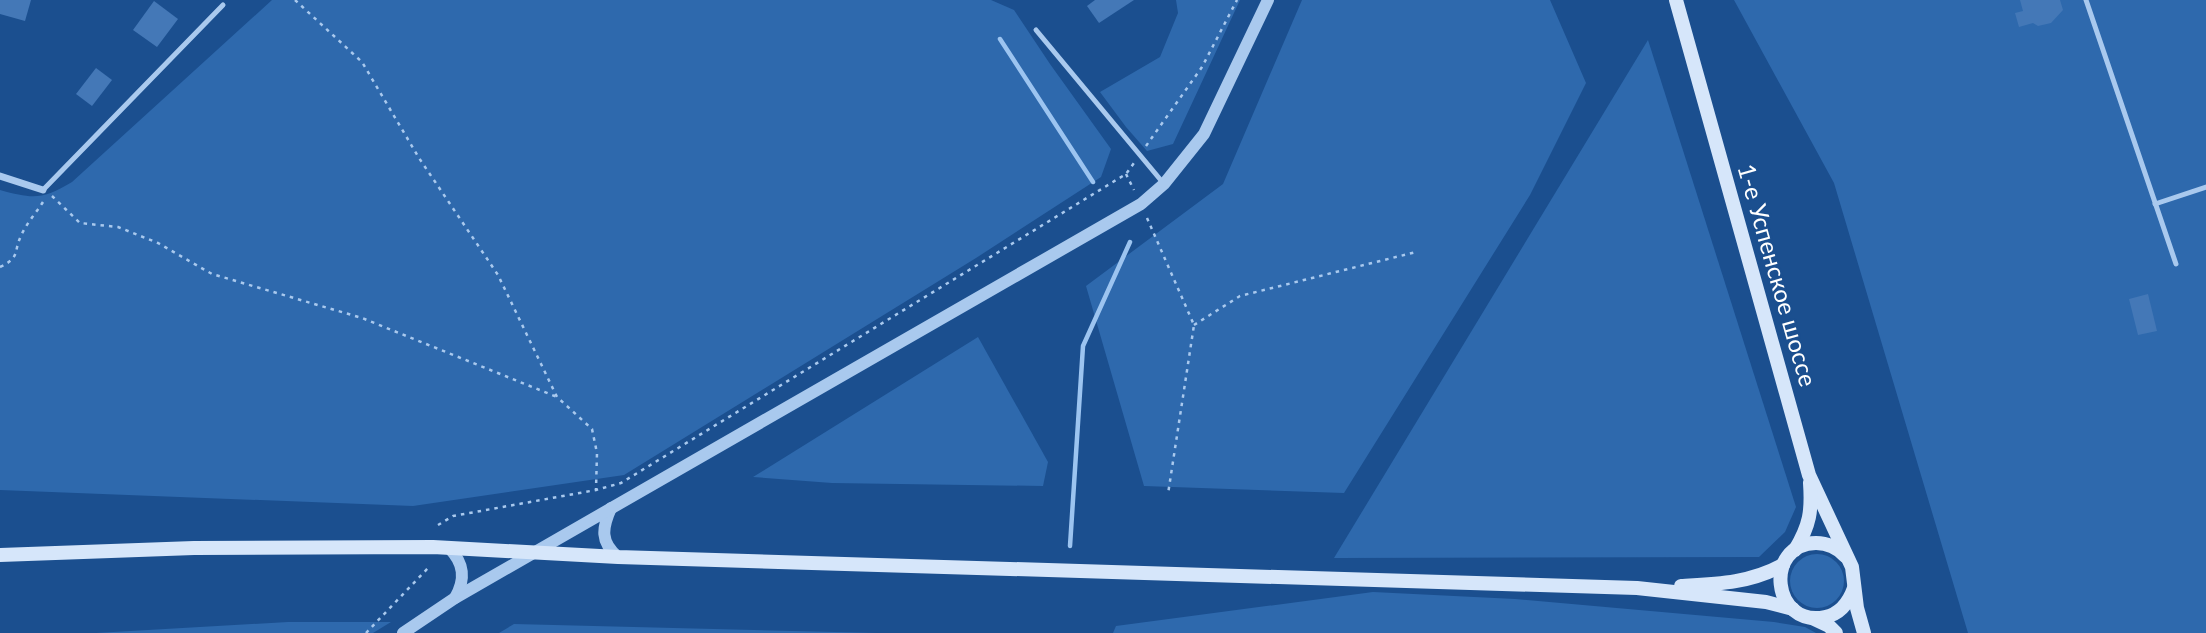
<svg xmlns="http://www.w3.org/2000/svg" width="2206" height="633" font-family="Lato,sans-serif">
<rect width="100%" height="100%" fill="#1b4f8f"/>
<g fill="#2e69ad">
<path d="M272,0H991L1014,10L1050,64L1111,149L1101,177L976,258L624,475L413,506L0,490V190C33,199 42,200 72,182Z"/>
<path d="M1176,0H1240L1173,144L1147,151L1126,127L1100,92L1160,57L1178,13Z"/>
<path d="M1302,0H1550L1586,83L1530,195L1344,493L1144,486L1086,286L1223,184Z"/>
<path d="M1734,0H2206V633H1968L1834,183Z"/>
<path d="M1648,40L1796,507L1785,532L1759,557L1334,558Z"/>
<path d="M978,337L1048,462L1043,486L832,483L753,477Z"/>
<circle cx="1817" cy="581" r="27"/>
<path d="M1373,592L1515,599L1774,622L1805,627L1816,633H1113L1116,626Z"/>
<path d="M288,622H391L373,633H96Z"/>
<path d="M514,624L877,633H499Z"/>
</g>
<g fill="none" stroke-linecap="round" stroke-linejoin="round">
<g stroke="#9cc4f0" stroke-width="4.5">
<path d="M1000,39L1093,182"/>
<path d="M1070,546L1083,346L1130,242"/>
</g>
</g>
<g fill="#4478b7">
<path d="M0,0H31L25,21L0,14Z"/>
<path d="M1095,0H1134L1099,23L1087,6Z"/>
<path d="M2020,0H2060L2063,10L2051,23L2038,26L2033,23L2019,27L2015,13L2023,11Z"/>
<path d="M154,1L178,19L157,47L133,30Z"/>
<path d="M96,68L112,80L92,106L76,94Z"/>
<path d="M2148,294L2157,331L2138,335L2129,299Z"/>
</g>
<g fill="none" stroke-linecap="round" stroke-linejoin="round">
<g stroke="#a9c9ee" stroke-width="2.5" stroke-dasharray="3.5 5" stroke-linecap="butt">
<path d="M295,0L362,62L419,158L498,275L557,397L592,429L597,453L596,489"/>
<path d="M1146,146L1202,67L1237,0"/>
<path d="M1126,174L1134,190"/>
<path d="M52,196L80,223L118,227L158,243L212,274L362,318L557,397"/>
<path d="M1147,218L1194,325L1168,494"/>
<path d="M0,267C21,257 13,252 21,236C26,224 36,213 43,202"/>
<path d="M1194,325L1240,296L1416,252"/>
<path d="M438,525L453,516L596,490L621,483L1126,174L1134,163"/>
<path d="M366,633L429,567"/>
</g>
<g stroke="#a9c9ee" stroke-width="5">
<path d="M2086,0L2176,264"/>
<path d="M1036,30L1164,184"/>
<path d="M43,190L223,5"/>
<path d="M2155,204L2206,187"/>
</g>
<path stroke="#a9c9ee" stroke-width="7" d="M0,176L43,190"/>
<g stroke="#a9c9ee" stroke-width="12">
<path d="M611,508C602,528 600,542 618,557"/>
<path d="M449,548C464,563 466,579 455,598"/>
<path d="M403,633L455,598L1141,204L1164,184L1204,134L1268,0"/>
</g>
<g stroke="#d6e6fa" stroke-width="14">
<path d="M1676,0L1809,475L1852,567L1857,608L1864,633"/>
<path d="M1795,550C1810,525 1812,511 1810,483"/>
<path d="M0,555L194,548L433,547L618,557L1637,588L1766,602L1793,609"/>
<path d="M1845,556C1838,548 1827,543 1816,543C1763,544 1772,628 1825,617C1840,614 1849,602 1854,588"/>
<path d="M1681,586C1718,584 1750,583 1783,565"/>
<path d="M1812,618L1829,626L1836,633"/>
</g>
</g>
<g text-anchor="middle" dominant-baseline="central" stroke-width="5" stroke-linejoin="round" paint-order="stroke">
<g font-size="24" fill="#fff" stroke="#1b4f8f">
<text transform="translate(1778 275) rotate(74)">1-е Успенское шоссе</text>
</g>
</g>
</svg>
